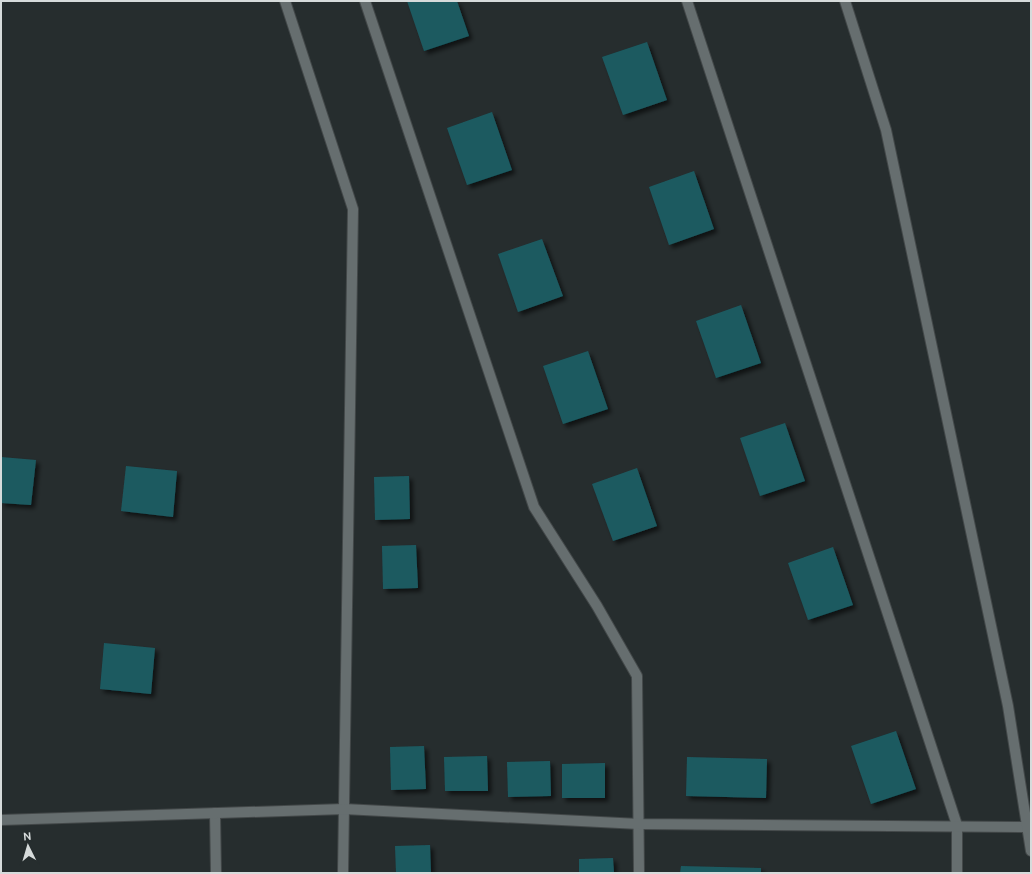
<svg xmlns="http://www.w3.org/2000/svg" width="1032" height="874" font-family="Ubuntu,sans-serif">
<defs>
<filter id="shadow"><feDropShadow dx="3.5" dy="3.5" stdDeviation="2" flood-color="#0009"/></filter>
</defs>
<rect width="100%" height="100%" fill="#262d2e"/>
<g fill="#1c5a61" filter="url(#shadow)">
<path d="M407,1H457L469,36L424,51Z"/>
<path d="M647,42L667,100L623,115L602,57Z"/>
<path d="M492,112L512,170L467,185L447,128Z"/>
<path d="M694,171L714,229L669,245L649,187Z"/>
<path d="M542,239L563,296L518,312L498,254Z"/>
<path d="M741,305L761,363L716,378L696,321Z"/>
<path d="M588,351L608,409L563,424L543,366Z"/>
<path d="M785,423L805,481L760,496L740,438Z"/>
<path d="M1,457L36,460L31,505L1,503Z"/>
<path d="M126,466L177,471L173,517L121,511Z"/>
<path d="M637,468L657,526L613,541L592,484Z"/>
<path d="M409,476L410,519L375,520L374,477Z"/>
<path d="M416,545L418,588L383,589L382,546Z"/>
<path d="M833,547L853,605L808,620L788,563Z"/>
<path d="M104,643L155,648L151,694L100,689Z"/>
<path d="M896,731L916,789L871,804L851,746Z"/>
<path d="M424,746L426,789L391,790L390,747Z"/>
<path d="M487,756L488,791H445L444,757Z"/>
<path d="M687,757L767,759L766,798L686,796Z"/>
<path d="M550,761L551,796L508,797L507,762Z"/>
<path d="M605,763V798H562V764Z"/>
<path d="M430,845L431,873H396L395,846Z"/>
<path d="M613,858L614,873H579V859Z"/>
<path d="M681,866L761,868V873H680Z"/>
</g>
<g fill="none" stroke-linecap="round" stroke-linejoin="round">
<g stroke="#434849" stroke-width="12">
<g id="minor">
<path d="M285,1L353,209L343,873"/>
<path d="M365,1L534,507L597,606L637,676L639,873"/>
<path d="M687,1L957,825V873"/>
<path d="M215,813L216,873"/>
<path d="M1,820L344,809L639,824L1027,827"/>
</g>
</g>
<g stroke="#434849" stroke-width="12">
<path id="secondary" d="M845,1L886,130L1008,706L1031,851"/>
</g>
<use href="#minor" stroke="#666e6f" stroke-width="10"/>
<use href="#secondary" stroke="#666e6f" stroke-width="10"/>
</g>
<rect width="1032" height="874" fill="none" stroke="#d6dbdb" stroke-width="4"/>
<g transform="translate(28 846) rotate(355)" stroke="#262d2e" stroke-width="3" paint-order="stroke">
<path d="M0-3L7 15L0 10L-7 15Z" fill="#d6dbdb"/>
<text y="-6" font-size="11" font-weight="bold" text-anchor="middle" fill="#d6dbdb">N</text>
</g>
</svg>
